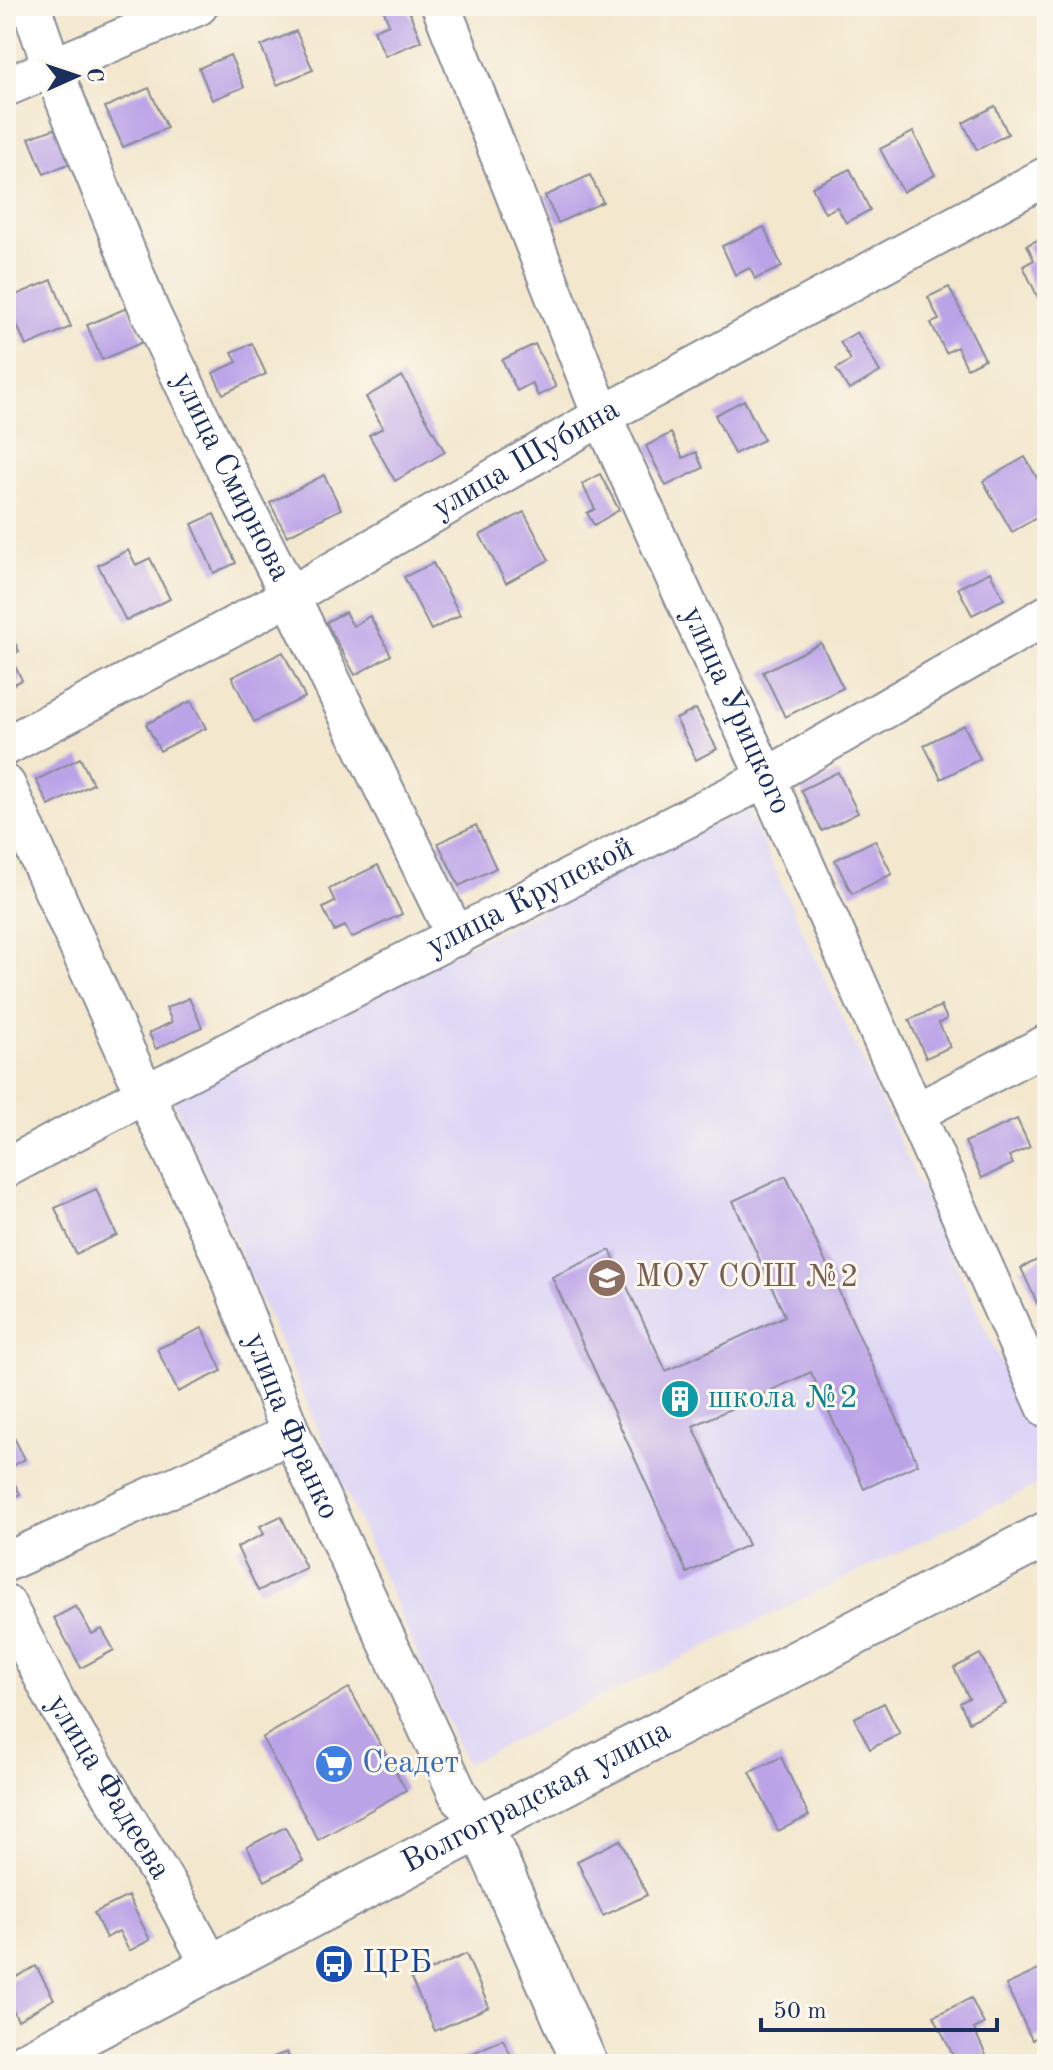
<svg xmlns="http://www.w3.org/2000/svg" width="1053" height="2070" font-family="'Old Standard TT',serif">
<rect width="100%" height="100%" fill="#fbf7ec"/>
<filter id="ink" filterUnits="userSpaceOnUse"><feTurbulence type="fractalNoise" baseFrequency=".0125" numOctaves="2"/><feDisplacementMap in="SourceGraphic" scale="16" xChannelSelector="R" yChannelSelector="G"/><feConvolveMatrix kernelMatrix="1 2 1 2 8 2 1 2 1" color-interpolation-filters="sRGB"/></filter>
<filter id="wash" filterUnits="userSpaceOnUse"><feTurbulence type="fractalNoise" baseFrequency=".006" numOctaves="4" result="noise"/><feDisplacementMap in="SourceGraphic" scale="32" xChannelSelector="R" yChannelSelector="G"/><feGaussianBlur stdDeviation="1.8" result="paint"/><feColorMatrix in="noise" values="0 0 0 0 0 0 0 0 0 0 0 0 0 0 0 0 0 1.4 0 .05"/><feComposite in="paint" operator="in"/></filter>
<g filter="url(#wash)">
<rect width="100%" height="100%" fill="#f3e7cd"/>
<path fill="#ddd5f6" d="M747,809L1047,1463V1480L466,1764L170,1093Z"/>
<g id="blocks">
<g fill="#bba3e8">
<path d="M382,6H407L421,41L385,56L374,30L389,24Z"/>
<path d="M6,9L14,31L6,34Z"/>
<path d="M296,31L313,70L277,85L261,46Z"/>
<path d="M230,55L244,87L212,100L199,68Z"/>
<path d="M149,88L167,128L123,147L105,107Z"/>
<path d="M995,106L1008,134L977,150L963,123Z"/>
<path d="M59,127L73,162L44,174L29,138Z"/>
<path d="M913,132L935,175L903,192L880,149Z"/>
<path d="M850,169L870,210L846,223L837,207L825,213L812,187Z"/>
<path d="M590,175L603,202L558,223L545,196Z"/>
<path d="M764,227L782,267L755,279L750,268L735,275L722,246Z"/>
<path d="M1046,236L1047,299L1040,302L1023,266L1034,260L1027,245Z"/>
<path d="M52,280L71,327L26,346L6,299Z"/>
<path d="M949,287L985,359L967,368L957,347L946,353L931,323L939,320L928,297Z"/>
<path d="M129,307L143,342L102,360L87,325Z"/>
<path d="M857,332L880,372L849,390L836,369L851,360L840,342Z"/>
<path d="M252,343L266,374L223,394L213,373L237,362L232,352Z"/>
<path d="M535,344L556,387L538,396L532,383L517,391L502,360Z"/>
<path d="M402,376L445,452L395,481L369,435L383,428L366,397Z"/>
<path d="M744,400L764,440L734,454L715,415Z"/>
<path d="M671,433L683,458L696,452L703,468L666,486L646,446Z"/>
<path d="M1025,457L1047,495V512L1012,532L983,481Z"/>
<path d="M600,474L619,510L594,525L587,513L595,509L582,484Z"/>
<path d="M324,475L341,509L287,536L270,503Z"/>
<path d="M524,512L549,560L506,583L480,535Z"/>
<path d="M214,514L236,563L214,573L192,524Z"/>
<path d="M128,550L136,565L150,558L170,599L126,621L98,565Z"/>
<path d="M433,563L460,615L431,630L404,577Z"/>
<path d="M990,572L1004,599L972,615L958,588Z"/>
<path d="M345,612L353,626L370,616L391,655L355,675L326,622Z"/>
<path d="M10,633L19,651L10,656L22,680L6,688V635Z"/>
<path d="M821,643L843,688L785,717L763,672Z"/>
<path d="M283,652L305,697L254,722L232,677Z"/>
<path d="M191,701L206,728L160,751L146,724Z"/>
<path d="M696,709L717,749L696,760L676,719Z"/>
<path d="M964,725L980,759L941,779L924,745Z"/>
<path d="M80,758L93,784L49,806L36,780Z"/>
<path d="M838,772L858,813L822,831L801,790Z"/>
<path d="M476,825L496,868L459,886L438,843Z"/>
<path d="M875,840L892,874L852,894L835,860Z"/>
<path d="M378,865L402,914L351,938L345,926L334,931L323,908L335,902L329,889Z"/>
<path d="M189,998L202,1027L156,1049L149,1033L172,1022L166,1008Z"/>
<path d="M941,1006L947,1019L939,1023L950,1047L926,1058L909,1020Z"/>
<path d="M1017,1119L1030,1147L1009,1156L1013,1164L982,1178L965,1142Z"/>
<path d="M786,1176L918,1464L864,1489L811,1372L693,1426L748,1545L687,1573L552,1277L610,1250L666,1371L785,1316L733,1201Z"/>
<path d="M96,1189L117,1235L76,1254L55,1208Z"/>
<path d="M1047,1255V1298L1037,1303L1021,1268Z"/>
<path d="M202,1328L222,1371L178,1392L157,1349Z"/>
<path d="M6,1422L25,1459L7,1469L20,1494L6,1502Z"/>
<path d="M281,1516L306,1568L258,1591L237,1547L264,1534L260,1526Z"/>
<path d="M76,1606L92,1634L102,1629L114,1650L81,1668L54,1618Z"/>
<path d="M980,1654L1006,1704L969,1722L960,1703L969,1698L954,1668Z"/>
<path d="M349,1688L406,1790L318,1840L262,1738Z"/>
<path d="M884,1703L900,1734L870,1749L854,1718Z"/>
<path d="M781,1757L809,1816L778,1831L750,1772Z"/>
<path d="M285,1827L303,1861L265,1881L247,1847Z"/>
<path d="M620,1840L647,1895L603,1916L577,1861Z"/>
<path d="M128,1896L150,1940L129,1951L119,1931L106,1938L94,1913Z"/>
<path d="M466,1954L489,2007L435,2031L411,1979Z"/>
<path d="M36,1966L54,1999L18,2020L6,1998V1983Z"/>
<path d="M1047,1966V2032L1032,2040L1006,1985Z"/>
<path d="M971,1998L984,2024L974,2029L990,2064H957L934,2016Z"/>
<path d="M503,2039L515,2064H449Z"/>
<path d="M287,2052L291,2064H254Z"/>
</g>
</g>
</g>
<g filter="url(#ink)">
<use href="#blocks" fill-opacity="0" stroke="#878b96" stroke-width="2"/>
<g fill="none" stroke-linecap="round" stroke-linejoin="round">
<g stroke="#878b96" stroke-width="42">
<g id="minor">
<path id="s1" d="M31,6L52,67L150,312L213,444L290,596L456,937"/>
<path id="s2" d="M441,6L602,416L766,778L1047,1409"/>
<path d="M6,87L198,6"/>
<path id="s3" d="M6,746L290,596L602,416L1047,176"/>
<path id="s4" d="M6,785L145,1094L224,1262L291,1434L458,1794L481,1826"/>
<path d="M915,1113L1047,1044"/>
<path id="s5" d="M6,1168L145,1094L766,778L1047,615"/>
<path d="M6,1562L291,1434"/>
<path id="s6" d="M6,1604L57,1704L173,1895L212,1968"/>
</g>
</g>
<g stroke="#878b96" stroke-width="48">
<g id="tertiary">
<path d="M481,1826L585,2064"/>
<path id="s7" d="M26,2064L481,1826L1047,1534"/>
</g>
</g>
<use href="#minor" stroke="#fff" stroke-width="38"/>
<use href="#tertiary" stroke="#fff" stroke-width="44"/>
</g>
</g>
<defs>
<g id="school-disc" transform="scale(2)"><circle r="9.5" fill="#8d6e63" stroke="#fbf7ec"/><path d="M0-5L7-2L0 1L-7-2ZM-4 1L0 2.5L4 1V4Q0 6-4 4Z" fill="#fff"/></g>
<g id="building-disc" transform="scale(2)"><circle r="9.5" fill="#0f9aa8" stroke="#fbf7ec"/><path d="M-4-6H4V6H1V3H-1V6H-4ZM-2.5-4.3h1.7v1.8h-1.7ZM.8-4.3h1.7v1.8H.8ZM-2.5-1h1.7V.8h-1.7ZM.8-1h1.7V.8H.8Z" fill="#fff"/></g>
<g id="supermarket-disc" transform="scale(2)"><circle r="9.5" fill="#3f7fe0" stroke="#fbf7ec"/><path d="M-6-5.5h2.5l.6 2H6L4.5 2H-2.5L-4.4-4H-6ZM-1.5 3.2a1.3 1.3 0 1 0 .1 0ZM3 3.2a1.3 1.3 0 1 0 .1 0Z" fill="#fff"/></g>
<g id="bus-disc" transform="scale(2)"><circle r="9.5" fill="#1a4fb4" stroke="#fbf7ec"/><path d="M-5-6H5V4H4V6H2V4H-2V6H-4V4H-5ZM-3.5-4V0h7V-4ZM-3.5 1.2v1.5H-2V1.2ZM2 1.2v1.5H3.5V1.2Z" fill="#fff"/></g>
</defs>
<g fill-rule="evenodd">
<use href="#school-disc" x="607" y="1278"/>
<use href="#building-disc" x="680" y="1399"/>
<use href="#supermarket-disc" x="334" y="1764"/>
<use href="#bus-disc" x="334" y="1964"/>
</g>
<g text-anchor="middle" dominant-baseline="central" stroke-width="6" stroke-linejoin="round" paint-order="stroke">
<g font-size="32" fill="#1b2f5e" stroke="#fbf7ec">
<text stroke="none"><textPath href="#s3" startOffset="594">улица Шубина</textPath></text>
<text stroke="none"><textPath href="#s1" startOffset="512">улица Смирнова</textPath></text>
<text stroke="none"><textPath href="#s2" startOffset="764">улица Урицкого</textPath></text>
<text stroke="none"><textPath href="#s5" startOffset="590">улица Крупской</textPath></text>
<text stroke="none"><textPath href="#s4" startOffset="702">улица Франко</textPath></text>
<text stroke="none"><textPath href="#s6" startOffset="210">улица Фадеева</textPath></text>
<text stroke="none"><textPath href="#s7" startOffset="576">Волгоградская улица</textPath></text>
</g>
<g font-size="32" fill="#785e54" stroke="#fbf7ec" text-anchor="start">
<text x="635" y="1278">МОУ СОШ №2</text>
</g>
<g font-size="32" fill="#0d838f" stroke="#fbf7ec" text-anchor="start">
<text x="708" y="1399">школа №2</text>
</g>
<g font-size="32" fill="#366cbe" stroke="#fbf7ec" text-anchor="start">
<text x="362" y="1764">Сеадет</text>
</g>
<g font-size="32" fill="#164399" stroke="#fbf7ec" text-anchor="start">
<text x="362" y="1964">ЦРБ</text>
</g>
</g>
<rect width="1053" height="2070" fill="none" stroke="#fbf7ec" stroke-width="32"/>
<g transform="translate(76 76) rotate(87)" stroke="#fbf7ec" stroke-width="6" paint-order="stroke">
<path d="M0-6L14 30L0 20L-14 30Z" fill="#1b2f5e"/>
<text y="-12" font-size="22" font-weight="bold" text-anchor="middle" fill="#1b2f5e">С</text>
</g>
<path d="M761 2018v12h236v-12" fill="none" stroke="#1b2f5e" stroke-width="4"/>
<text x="773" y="2018" font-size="24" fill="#1b2f5e" stroke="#fbf7ec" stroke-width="6" paint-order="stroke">50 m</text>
</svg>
